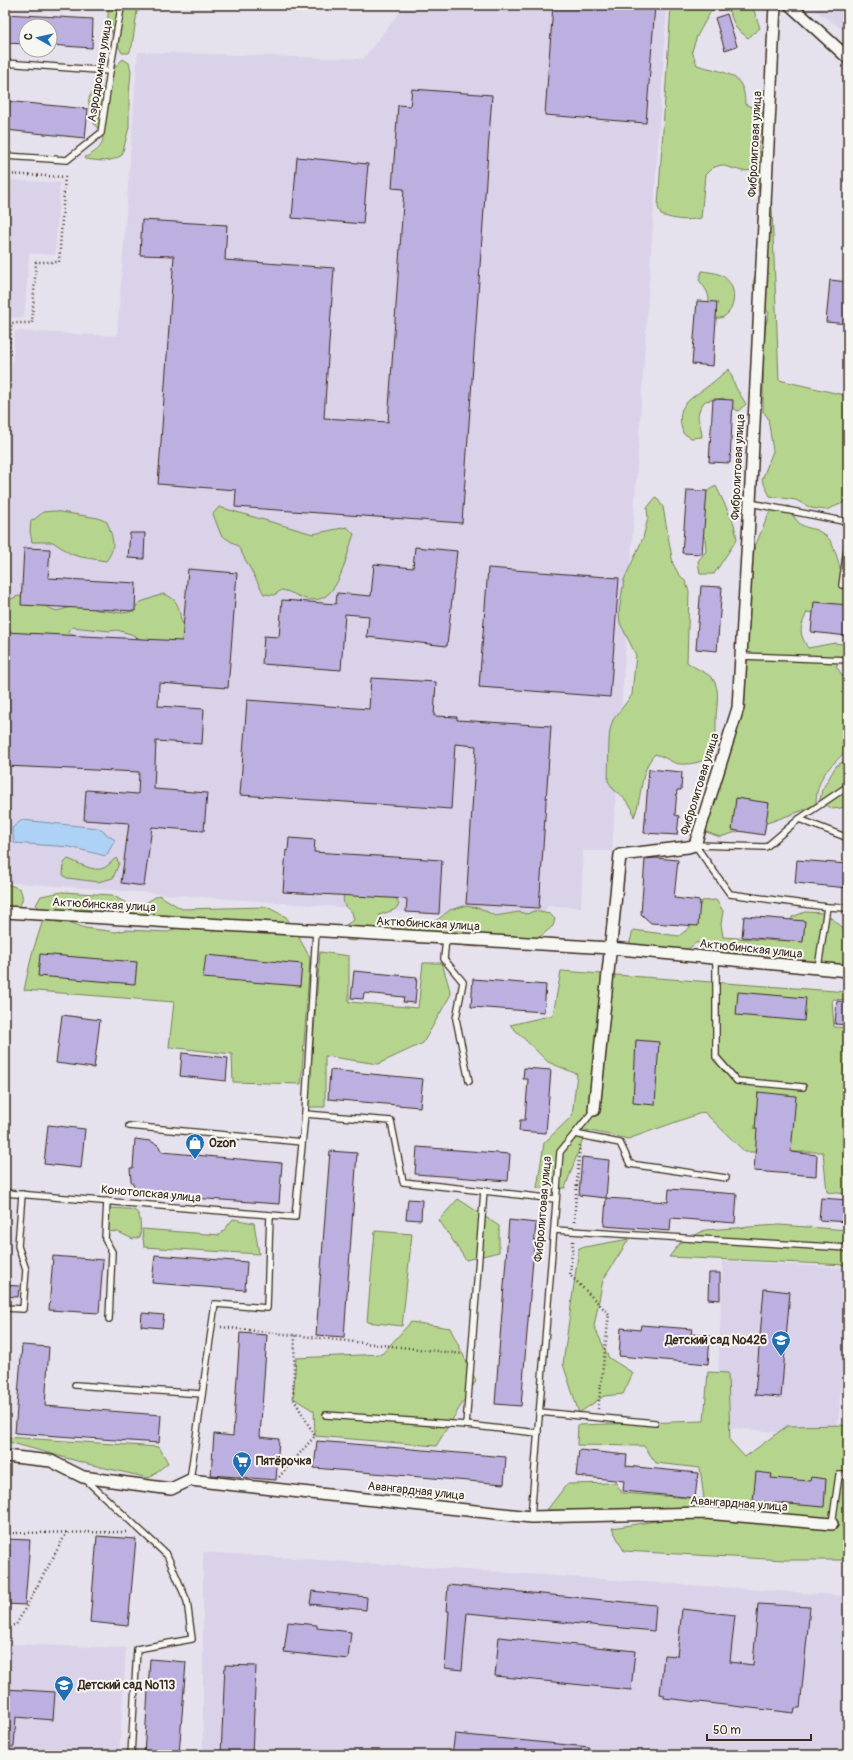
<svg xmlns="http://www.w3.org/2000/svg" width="853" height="1760" font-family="Pangolin,sans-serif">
<rect width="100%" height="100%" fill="#e5e1ed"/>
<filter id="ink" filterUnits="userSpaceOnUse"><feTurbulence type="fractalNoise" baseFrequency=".025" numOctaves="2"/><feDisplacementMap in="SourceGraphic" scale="8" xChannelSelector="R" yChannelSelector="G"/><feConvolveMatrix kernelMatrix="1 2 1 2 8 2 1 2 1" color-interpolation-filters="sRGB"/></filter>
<g filter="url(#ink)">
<g fill="#d9d2e9">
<path d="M403,5H667L612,851H583L581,907L548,906L540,919L406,912L5,882V449L15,331L117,336L138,52L363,59L403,8Z"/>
<path d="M811,5H848V33L813,9Z"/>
<path d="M5,180L60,183L55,255L29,253L24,318L7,317L5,336Z"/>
<path d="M723,1261L848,1268V1288L837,1438L716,1426Z"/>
<path d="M203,1552L848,1596V1755H203Z"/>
<path d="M5,1644L126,1648L119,1755H5Z"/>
</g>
<g fill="#b5d58f" stroke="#788056">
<path d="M111,5H138L132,46L129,53H122C115,38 102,21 111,5Z"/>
<path d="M671,5H752L760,28L748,38L736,28L728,9L711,11L697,36L692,51L697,65C723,73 745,71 745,104L764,113L754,170L742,171L721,165L712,168L705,175L701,218C686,221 676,220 661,215L658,207Z"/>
<path d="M123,59L129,63L131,71L129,95V127L122,155C110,163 100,161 86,159L85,157C94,154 108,144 101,132C99,129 95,126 94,123C92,120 93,117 92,114C90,107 87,103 90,96C93,89 101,91 105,87C109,83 108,80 109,76C112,69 118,64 123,59Z"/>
<path d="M768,113L779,380L848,396V501L826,510L811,508L796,500L770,496L762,480L773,451L768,418L763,411V375L761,354L766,324L769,313C757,297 745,286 761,267V204L756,174L764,123Z"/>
<path d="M5,195H10L5,267Z"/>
<path d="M702,271C707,272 715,272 721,275C747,289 728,333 708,313C710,296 710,294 699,280Z"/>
<path d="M729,369L736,388L746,404L738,411L730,406L724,398L705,401C692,418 701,419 702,437L691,438L683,433C675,407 686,402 704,389C713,383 721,375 729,369Z"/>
<path d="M716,486L734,524L737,539L714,574H700L698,561L706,551L705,538L688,517C696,505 702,492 716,486Z"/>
<path d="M656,497L663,507L673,564L678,573L685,581L689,591L687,662C695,669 707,672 713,679C720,689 717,705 716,716C716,735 718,760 694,763C688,764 681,765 675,763C668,760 663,756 655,754C639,771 643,796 634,817L632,808L622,796L614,790L608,781L609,740L610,730L613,720L632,695L633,684L636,655L620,623L619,612L624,580L643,538L648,518L647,508Z"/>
<path d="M789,506C801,537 811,521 828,538C834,543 842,573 843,582L848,581V618L807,612C800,629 798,632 808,648L835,643L848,645L845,658L836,666L848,684V712L842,728C853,750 844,752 830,767C820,777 816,790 816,804L801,811L770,822L720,837L698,829L734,723L751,563L754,549L771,508Z"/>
<path d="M219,507L313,534L347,527L354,534C346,554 340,602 311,600C301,599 293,592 282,590L274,595L264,594L238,546L221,535L213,514Z"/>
<path d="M54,511L98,518L107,522C113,538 117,547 106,561L81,557L71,554L53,542H32L30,531L31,520L35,519L43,512Z"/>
<path d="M163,594C180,599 178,609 182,623C184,630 187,637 188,645L145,642L131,634L117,630L110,631L72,627L67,632L81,637L5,644V608L11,599L18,596L40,603L49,608L57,611L71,607H90L97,610L122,613L130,612L141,602Z"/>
<path d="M848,753V807L832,809L820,800L822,790L836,766L847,759Z"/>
<path d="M116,858L119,863L113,878L98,882L67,878L63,875L64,863L68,859C77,862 94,873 104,868C108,866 112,861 116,858Z"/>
<path d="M5,883L20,889C24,898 23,902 17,908H5Z"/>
<path d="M62,892L112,895L131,906L142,905L159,895L182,909L267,907L286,917L296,932L310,958L301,1084L233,1082L232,1054L169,1047L174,1002L24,990L32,954L43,920L74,924L85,928L116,932L126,930L168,932L177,928L173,919L163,916L94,909L44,912L36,905L41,896Z"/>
<path d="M344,893L396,898L399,905L394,910L379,915L385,920L400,919L430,922L437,920L450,910L464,906L480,908L495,916L519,912L527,914L534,911L550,914L555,919L553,926L536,940L477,947L429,942L414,943L385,939H361L354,941L346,940L340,935L341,928L354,920L352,912C344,907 342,903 344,893Z"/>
<path d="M716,900L723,911L721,924L723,937L778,941L789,932L792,917L805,912L823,913L834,920L844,929L848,942V968L747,952L719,955L706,952L697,942L687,950L629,946L633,930L679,936L690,927L702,901Z"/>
<path d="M320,952L349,956V1002L418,1008L423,963H442L451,994L423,1043L378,1064L325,1056V1107H308Z"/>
<path d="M561,971L848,992V1000L832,999L834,1027L848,1028V1194L827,1192L823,1152H745L704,1112L628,1139L586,1130L565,1188H537L544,1143L572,1116L577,1074L548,1062L510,1025L553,1015Z"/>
<path d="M458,1199L499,1226V1252L466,1260L439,1220Z"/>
<path d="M109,1208C137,1210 142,1205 140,1237L133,1239L118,1232L107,1231Z"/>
<path d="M233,1219L254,1223L259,1254L144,1247L142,1229L220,1235Z"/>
<path d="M779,1225L848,1230V1265L669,1257L680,1243L705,1230Z"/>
<path d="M375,1231L412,1234L402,1326L367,1322Z"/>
<path d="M629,1239L603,1280L594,1326L609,1358L633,1373L623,1394L604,1396L579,1413L563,1364L579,1248Z"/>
<path d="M411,1322L450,1328L476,1381L436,1446L315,1436L314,1411L293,1398L296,1358L382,1354Z"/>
<path d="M708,1372L728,1373L730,1441L745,1457L787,1426L848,1425V1560H785L624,1551L612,1528L668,1519L547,1510L567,1484L616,1483L622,1493L704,1499L700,1468L656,1463L644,1446L577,1445L578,1425L704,1421Z"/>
<path d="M5,1434V1437L159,1447L168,1463L149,1478L88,1464L5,1441Z"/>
</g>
<path fill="#aed2f6" stroke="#808fa0" d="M22,820L98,828L115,840L106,856L70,847L14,843L12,828Z"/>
<g fill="#bcb0e1" stroke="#3b2a1e">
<path d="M553,5H655L646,123L545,115Z"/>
<path d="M5,14L93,19L92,48L50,45V26H26V44L5,43Z"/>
<path d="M727,14L737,46L725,50L715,18Z"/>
<path d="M412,89L492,95L462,523L235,507L236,490L158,484L174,256L140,255L142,220L227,225L225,260L334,268L324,418L388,422L404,189L392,188L398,105L410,106Z"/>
<path d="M5,101L88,109L85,138L5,130Z"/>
<path d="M297,157L368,164L363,224L292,218Z"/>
<path d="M830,280L848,282V324L826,322Z"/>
<path d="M697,301L717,302L713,366L692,364Z"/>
<path d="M713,399L733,400L730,463L709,462Z"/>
<path d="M687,490L707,491L702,554L682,553Z"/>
<path d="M130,533H145L144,559L128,558Z"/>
<path d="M415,547L457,551L447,646L367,637L369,616L345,614L341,670L262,664L264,636L279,637L282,600L336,604L337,593L371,596L374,564L413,568Z"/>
<path d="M24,548L50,549L48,578L136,583L135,611L21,605Z"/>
<path d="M488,568L619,578L610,697L479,687Z"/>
<path d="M188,569L237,573L228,688L159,683L158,706L204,709L202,744L156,741L154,789L207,793L204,831L152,827L144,886L121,883L129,823L84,820L86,790L138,794L139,772L5,766V632L182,641Z"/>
<path d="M701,586L722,587L717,651L696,649Z"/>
<path d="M814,602L848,605V636L811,632Z"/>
<path d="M371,678L436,682L434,716L457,717V720L551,726L539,908L466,904L476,746L455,744L451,809L240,795L247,700L369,709Z"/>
<path d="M649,769L682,772L681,790H677L675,815L679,816L677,835L644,833Z"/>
<path d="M736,798L769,803L764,835L732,830Z"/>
<path d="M289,838L315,840L314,852L442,860L439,914L406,912L407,899L283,892L286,850L288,851Z"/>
<path d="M656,858L678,860L674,898L700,901L698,926L651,923L641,914L645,859Z"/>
<path d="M797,860L848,864V888L795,883Z"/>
<path d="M744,916L805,921L803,942L742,937Z"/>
<path d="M40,954L137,962L135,984L38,976Z"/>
<path d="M206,955L302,964L300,986L203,978Z"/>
<path d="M354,971L417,977L415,1003L403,1002L404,997L364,993L363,999L351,998Z"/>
<path d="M473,979L546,985L544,1012L471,1007Z"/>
<path d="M738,992L806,998L804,1021L736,1015Z"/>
<path d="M837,1001L848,1002V1025L835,1024Z"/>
<path d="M62,1015L100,1020L94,1068L56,1063Z"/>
<path d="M636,1040L659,1042L655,1105L633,1103Z"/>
<path d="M182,1053L228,1058L226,1081L180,1076Z"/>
<path d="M524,1068L551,1070L546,1133L519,1131L520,1120H525L528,1079H523Z"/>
<path d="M330,1070L423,1079L420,1107L328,1099Z"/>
<path d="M758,1092L796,1096L791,1152L817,1155L816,1176L754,1171L757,1129H755Z"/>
<path d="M48,1125L85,1129L81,1168L44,1164Z"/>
<path d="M135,1139L150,1141L158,1145L162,1152L282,1163L279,1204L150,1195L138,1191L131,1181L130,1168H133Z"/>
<path d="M417,1147L510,1154L508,1181L415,1174Z"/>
<path d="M330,1151L357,1153L344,1337L316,1335Z"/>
<path d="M582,1157L609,1160L606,1198L579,1195Z"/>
<path d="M669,1189L737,1194L735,1223L671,1218L670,1231L604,1226L606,1198L668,1202Z"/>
<path d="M821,1198L848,1200V1222L819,1220Z"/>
<path d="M408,1199L422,1200L421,1220L406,1219Z"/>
<path d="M509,1220L536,1223L521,1406L495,1404Z"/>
<path d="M155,1255L247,1262L245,1290L152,1283Z"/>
<path d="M53,1256L103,1260L99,1313L49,1310Z"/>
<path d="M709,1273H720V1300L708,1299Z"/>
<path d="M5,1285L19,1286L18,1297L5,1296Z"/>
<path d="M764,1289L790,1292L781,1397L755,1395Z"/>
<path d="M142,1313L164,1315L162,1328L141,1326Z"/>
<path d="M641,1325L692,1329L691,1334L710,1336L708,1364L619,1356L621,1328L640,1330Z"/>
<path d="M240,1333L267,1335L260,1437L279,1439L276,1480L211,1475L214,1434L233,1436Z"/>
<path d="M22,1345L49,1347L45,1406L161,1415L159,1443L15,1433Z"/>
<path d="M317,1441L506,1457L504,1484L314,1468Z"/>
<path d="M579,1450L627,1455L626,1466L698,1473L695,1498L623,1491L624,1481L576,1476Z"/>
<path d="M756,1472L772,1474L771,1478L810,1481L811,1477L826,1479L824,1507L753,1501Z"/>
<path d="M97,1536L136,1539L128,1626L90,1622Z"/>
<path d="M5,1539L30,1540L25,1605L5,1604Z"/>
<path d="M448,1585L656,1605L654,1631L467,1613L462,1670L445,1668L449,1611H446Z"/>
<path d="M312,1591L367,1597L366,1610L310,1604Z"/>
<path d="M758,1604L810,1607L800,1708H795L794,1713L664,1698V1695L660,1694L664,1655L677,1656L682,1609L735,1615L730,1662L753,1665Z"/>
<path d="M288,1622L317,1625V1628L351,1632L348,1659L284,1652Z"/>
<path d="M499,1637L635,1651L631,1690L495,1676Z"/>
<path d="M150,1659L186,1662L179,1755H144Z"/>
<path d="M225,1665L256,1666L252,1755H221Z"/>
<path d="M5,1689L55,1692L53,1720L16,1717L14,1747H5Z"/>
<path d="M455,1734L589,1747V1755H452Z"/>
</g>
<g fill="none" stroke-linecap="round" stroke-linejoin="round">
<g stroke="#3b2a1e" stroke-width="8">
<g id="lane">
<path d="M5,63L110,71"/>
<path d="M5,156L67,160L101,133L110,71L121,8L117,5"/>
<path d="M750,503L848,522"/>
<path d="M842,585L848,541"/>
<path d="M741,656L848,660"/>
<path d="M799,819L848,838"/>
<path d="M827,907L848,908"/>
<path d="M446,938L444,959L463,982L456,1019L469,1081"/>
<path d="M716,958V1057L737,1081L803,1087"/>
<path d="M818,968L827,907L730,894L695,845L766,847L799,819L848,786"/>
<path d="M305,1114L316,931"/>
<path d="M129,1126L302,1142"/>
<path d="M575,1134L620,1143L630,1164L726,1178"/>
<path d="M484,1191L466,1425L538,1433"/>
<path d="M5,1193L295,1217L305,1114L391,1121L403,1182L556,1199"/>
<path d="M107,1201L105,1239L112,1252L109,1319"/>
<path d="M554,1230L848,1248"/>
<path d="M5,1308L23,1309L26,1270L18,1246L22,1194"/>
<path d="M75,1385L202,1394"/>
<path d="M539,1412L655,1423"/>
<path d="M326,1415L466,1425"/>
<path d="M85,1479L167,1555L187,1601L192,1639L137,1649L131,1755"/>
<path d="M190,1480L215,1304L267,1308L270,1215"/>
<path d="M531,1517L560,1152L594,1110"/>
<path d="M832,1524L839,1475H848"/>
</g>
</g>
<g stroke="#3b2a1e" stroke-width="14">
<g id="street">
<path d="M790,5L848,58"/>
<path d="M5,912L610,948L848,971"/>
<path d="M594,1110L620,855L688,847L695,845L738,708L750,503L775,5"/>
<path d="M5,1456L51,1461L83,1477L171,1489L190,1480L531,1517L705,1513L832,1524"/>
</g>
</g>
<g stroke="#3b2a1e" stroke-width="2.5" stroke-dasharray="1 3" stroke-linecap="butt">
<path d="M5,174L65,177L59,262H36L32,323H12L7,363H5"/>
<path d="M697,793L699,782L703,776"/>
<path d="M574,1222L580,1143"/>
<path d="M573,1241L570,1275L609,1314L598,1409"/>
<path d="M221,1327L463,1354"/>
<path d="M279,1477L315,1436L293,1398L295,1335"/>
<path d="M842,1526H848"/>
<path d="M5,1533L129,1532"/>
<path d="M5,1626L16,1625L67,1532"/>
</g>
<use href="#lane" stroke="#f6f6f2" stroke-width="5.5"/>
<use href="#street" stroke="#f6f6f2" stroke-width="11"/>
</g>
</g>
<defs>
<g id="shop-pin" transform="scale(1)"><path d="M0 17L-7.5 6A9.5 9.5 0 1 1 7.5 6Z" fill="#1f6fb2" stroke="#f6f6f2"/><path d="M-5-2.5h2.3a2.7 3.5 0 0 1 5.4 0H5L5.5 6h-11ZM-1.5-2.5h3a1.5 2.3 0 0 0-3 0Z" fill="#fff"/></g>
<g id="school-pin" transform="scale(1)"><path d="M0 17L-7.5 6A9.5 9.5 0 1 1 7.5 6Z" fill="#1f6fb2" stroke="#f6f6f2"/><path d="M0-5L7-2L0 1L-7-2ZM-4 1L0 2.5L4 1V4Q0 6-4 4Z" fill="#fff"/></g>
<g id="supermarket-pin" transform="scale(1)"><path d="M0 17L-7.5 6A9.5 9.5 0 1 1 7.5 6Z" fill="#1f6fb2" stroke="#f6f6f2"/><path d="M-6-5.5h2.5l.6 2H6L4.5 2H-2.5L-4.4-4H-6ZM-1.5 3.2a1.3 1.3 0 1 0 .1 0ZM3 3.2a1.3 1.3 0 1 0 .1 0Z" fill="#fff"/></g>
</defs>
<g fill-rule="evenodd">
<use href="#shop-pin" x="195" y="1143"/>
<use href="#school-pin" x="781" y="1340"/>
<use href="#supermarket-pin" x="242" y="1461"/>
<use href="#school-pin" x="64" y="1685"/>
</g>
<g text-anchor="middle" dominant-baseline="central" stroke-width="4" stroke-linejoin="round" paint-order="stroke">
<g font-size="12" fill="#3b2a1e" stroke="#f6f6f2">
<text transform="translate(100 71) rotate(-81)">Аэродромная улица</text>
<text transform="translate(755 144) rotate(-87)">Фибролитовая улица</text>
<text transform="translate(738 467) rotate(-87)">Фибролитовая улица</text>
<text transform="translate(700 784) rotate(-73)">Фибролитовая улица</text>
<text transform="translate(104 905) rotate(3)">Актюбинская улица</text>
<text transform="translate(428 924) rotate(3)">Актюбинская улица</text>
<text transform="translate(751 949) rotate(6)">Актюбинская улица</text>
<text transform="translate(151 1194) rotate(5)">Конотопская улица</text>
<text transform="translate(543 1209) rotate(-85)">Фибролитовая улица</text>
<text transform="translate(416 1491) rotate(6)">Авангардная улица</text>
<text transform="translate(739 1504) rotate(4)">Авангардная улица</text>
</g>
<g font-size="12" font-weight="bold" fill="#3b2a1e" stroke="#f6f6f2" text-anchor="start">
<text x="209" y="1143">Ozon</text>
<text x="767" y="1340" text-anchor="end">Детский сад №426</text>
<text x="256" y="1461">Пятёрочка</text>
<text x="78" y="1685">Детский сад №113</text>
</g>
</g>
<rect width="853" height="1760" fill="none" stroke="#f6f6f2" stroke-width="20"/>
<rect x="10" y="10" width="833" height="1740" fill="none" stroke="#3b2a1e" stroke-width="1.5" filter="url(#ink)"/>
<g transform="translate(38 38) rotate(278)"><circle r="19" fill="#f6f6f2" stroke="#aba49d"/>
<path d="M0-3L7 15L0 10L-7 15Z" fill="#1f6fb2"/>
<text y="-6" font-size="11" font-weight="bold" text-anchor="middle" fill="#3b2a1e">С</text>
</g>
<path d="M707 1734v6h104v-6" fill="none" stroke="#3b2a1e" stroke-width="2"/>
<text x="713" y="1734" font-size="12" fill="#3b2a1e" stroke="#f6f6f2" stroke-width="3" paint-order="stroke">50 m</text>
</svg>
